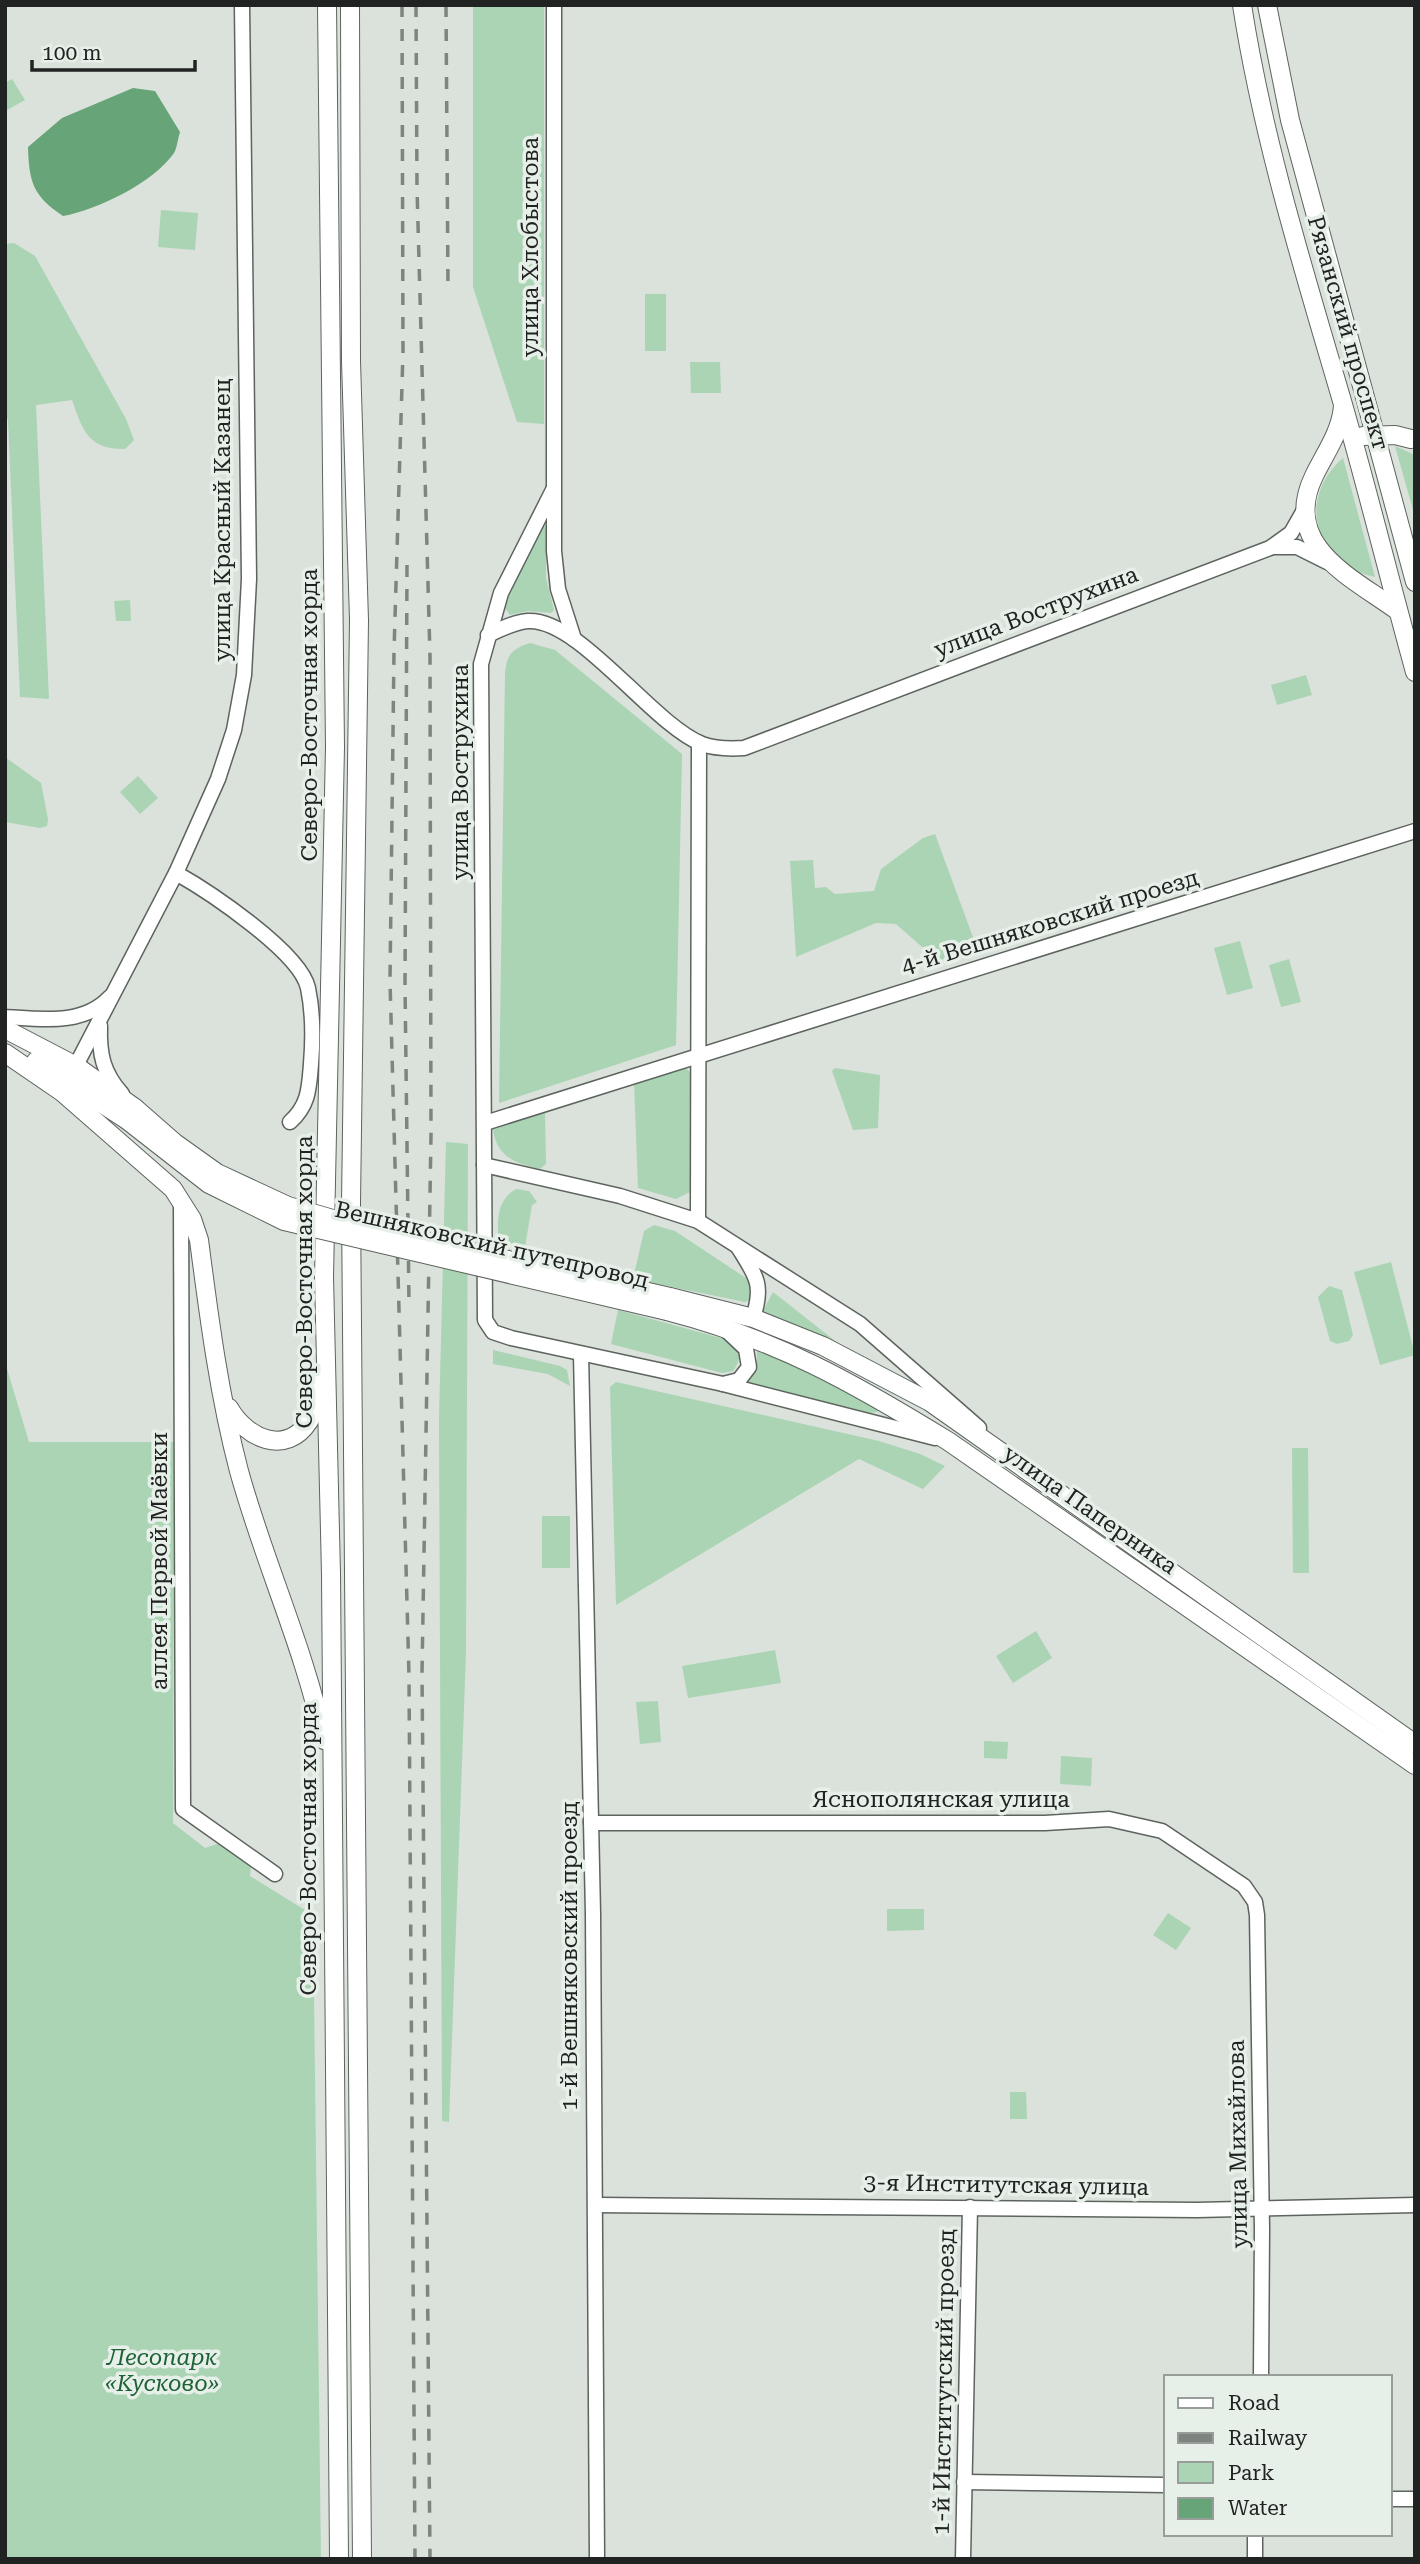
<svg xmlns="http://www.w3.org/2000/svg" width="1420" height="2564" font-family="'Roboto Serif',serif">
<rect width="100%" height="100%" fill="#dae2db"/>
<g fill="#aad4b4">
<path d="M473,5H544V424L517,422L473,287Z"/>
<path d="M12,79L25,100L5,111V83Z"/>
<path d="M161,210L198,213L195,250L158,247Z"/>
<path d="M14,243L35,256L126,419L134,440L125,449C88,449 83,431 72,400L36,405L49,699L20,697L8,420L5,415V244Z"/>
<rect x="645" y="294" width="21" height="57"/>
<path d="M690,362H720L721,393H691Z"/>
<path d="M1395,446L1415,455V517Z"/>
<path d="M1343,458L1375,577C1314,565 1296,498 1343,458Z"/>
<path d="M543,523L546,529V578L554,610L551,613L528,611L510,615L505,608L516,572Z"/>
<path d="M130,600L131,621H116L114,601Z"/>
<path d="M530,643L555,650L682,754L676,1045L499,1103L505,673C507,654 512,649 530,643Z"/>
<path d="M1306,675L1312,695L1277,705L1271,685Z"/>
<path d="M5,757L41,783L48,819L47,826L40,828L5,822Z"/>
<path d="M138,776L158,798L140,814L120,792Z"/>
<path d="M935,834L977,948L938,961L896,924L876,923L796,957L790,861L813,860L815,888L826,887L835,894L874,891L881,869L923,838Z"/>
<path d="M1240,941L1253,988L1227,995L1214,948Z"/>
<path d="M1289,959L1301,1002L1281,1007L1269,965Z"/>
<path d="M683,1066L696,1077L694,1190L676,1199L638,1188L634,1082Z"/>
<path d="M835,1068L880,1075L878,1128L853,1130L832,1071Z"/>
<path d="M545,1111L546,1164L540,1169C515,1163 496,1157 493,1128Z"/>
<path d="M446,1142L468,1144L466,1652L449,2122L442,2121L439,1418Z"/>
<path d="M516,1189L529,1191L537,1202L532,1205L525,1247L498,1240C498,1219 496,1201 516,1189Z"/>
<path d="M654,1225L675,1231L746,1278L753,1289V1299L745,1302L633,1279L644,1231Z"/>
<path d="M1391,1262L1415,1355L1380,1365L1354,1272Z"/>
<path d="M1329,1286L1342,1290L1353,1335L1349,1341L1337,1344L1330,1341L1318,1297Z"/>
<path d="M773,1292L839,1344L762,1313Z"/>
<path d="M618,1310L732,1341C741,1352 742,1358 733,1371L722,1373L611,1344Z"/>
<path d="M757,1349L816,1371L879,1408L877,1412L871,1413L744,1383L757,1365Z"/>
<path d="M493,1350L560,1366L567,1370L570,1386L548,1374L493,1364Z"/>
<path d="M5,1362L29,1442H174L173,1823L205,1848L223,1842L251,1865L250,1876L313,1915L321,2559H5Z"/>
<path d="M616,1382L879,1441L920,1454L945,1466L923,1489L859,1459L616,1605L610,1387Z"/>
<path d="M1292,1448H1308L1309,1573H1293Z"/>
<rect x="542" y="1516" width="28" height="52"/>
<path d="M1036,1631L1052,1658L1013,1683L996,1656Z"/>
<path d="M775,1650L781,1683L688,1698L682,1666Z"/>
<path d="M658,1701L661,1742L640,1744L636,1702Z"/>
<path d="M984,1741L1008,1742L1007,1759L984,1758Z"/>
<path d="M1061,1756L1092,1758L1091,1786L1060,1784Z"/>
<path d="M887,1909H924V1930L887,1931Z"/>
<path d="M1168,1913L1191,1928L1176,1950L1153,1935Z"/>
<path d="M1010,2092H1026L1027,2119H1010Z"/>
</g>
<path fill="#67a478" d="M133,88L155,91L180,132C178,138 177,148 174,153C153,183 97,210 63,216C33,196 29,182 28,147L62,118Z"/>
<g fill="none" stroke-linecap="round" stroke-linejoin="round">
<g stroke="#5d645e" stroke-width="17">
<g id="minor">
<path d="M554,5V551L558,589L574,639"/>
<path d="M553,490L501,593L481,664L485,1320L493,1332L511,1338L723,1384L935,1438"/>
<path d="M1275,547H1297L1327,562"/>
<path d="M488,635C501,629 514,622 528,621C579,618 652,724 702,744C716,749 729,749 744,748L1270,548L1291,533L1307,505"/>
<path d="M176,873C208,891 300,952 308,988C313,1012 313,1040 311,1064C309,1088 309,1105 290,1122"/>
<path d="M5,1017C41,1019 83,1026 110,997"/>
<path d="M100,1026C99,1054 103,1073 122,1094"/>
<path d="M71,1075L176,873L218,779L234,730L244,675L249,579L242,5"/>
<path d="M485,1123L1415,831"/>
<path d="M484,1165L620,1196L698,1221L860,1324L979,1428"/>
<path d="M181,1201L183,1809L275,1874"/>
<path d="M698,1221L699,743"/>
<path d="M738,1247C756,1276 764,1284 753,1318"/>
<path d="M581,1354L593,1914L597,2559"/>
<path d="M723,1384L739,1380L749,1367L746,1349L727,1331"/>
<path d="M591,1823H1045L1109,1819L1162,1831L1244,1886L1255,1902L1257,1915L1262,2229L1261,2377"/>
<path d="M596,2205L1197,2210L1415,2205"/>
<path d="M964,2482L1166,2485"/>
<path d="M1390,2499H1415"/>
<path d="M1255,2534V2559"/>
<path d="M963,2559L970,2207"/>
</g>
</g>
<g stroke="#5d645e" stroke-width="20">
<g id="major">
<path d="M327,5L335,747L324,1277L331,1574L339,2559"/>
<path d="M350,5L351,361L359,620L351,1203L362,2559"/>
<path d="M1242,5C1263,140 1304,271 1342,401C1368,491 1390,582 1415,672"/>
<path d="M1267,5L1290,120L1415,582"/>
<path d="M1343,406C1341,432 1325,453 1314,476C1280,546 1353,578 1398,611"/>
<path d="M1363,436L1395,435L1411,439"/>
<path d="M5,1029L76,1066L135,1108"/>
<path d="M5,1053L62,1092L173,1189L192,1219L199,1240C209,1317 219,1395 239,1471C264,1562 304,1647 324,1740"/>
<path d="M36,1061L127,1120"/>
<path d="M670,1297L753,1318L823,1346L930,1402L1415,1744"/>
<path d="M667,1311C776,1339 854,1383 948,1441L1415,1765"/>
<path d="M229,1408C246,1438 286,1457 309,1421C316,1410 318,1396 321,1383"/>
</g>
</g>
<use href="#minor" stroke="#fff" stroke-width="14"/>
<use href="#major" stroke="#fff" stroke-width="18"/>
<g stroke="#7e847f" stroke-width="3.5" stroke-dasharray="12 12" stroke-linecap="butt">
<path d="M402,5L403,352L394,651L390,981L409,1676L415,2559"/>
<path d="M416,5L417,188L430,656L431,1135L422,1673L430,2559"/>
<path d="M446,5L448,288"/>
<path d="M407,565L405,985L409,1304"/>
</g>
<g stroke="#5d645e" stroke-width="20" stroke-linecap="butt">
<g id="major-bridge">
<path d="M135,1108L175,1143L217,1173L288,1206L350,1224L670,1297"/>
<path d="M127,1120L209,1184L284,1221L667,1311"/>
</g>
</g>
<use href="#major-bridge" stroke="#fff" stroke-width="18"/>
</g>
<g text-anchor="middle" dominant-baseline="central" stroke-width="7" stroke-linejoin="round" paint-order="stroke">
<g font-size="23" fill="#202321" stroke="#e7efe9">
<text transform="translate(530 247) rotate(-90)">улица Хлобыстова</text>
<text transform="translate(1348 333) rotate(74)">Рязанский проспект</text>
<text transform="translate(222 520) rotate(-90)">улица Красный Казанец</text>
<text transform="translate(1036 612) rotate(-21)">улица Вострухина</text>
<text transform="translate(309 715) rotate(-90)">Северо-Восточная хорда</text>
<text transform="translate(460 772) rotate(-90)">улица Вострухина</text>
<text transform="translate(1050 922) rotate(-17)">4-й Вешняковский проезд</text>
<text transform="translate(492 1245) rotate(13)">Вешняковский путепровод</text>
<text transform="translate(304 1282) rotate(-90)">Северо-Восточная хорда</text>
<text transform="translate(1090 1510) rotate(35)">улица Паперника</text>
<text transform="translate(159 1561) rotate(-90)">аллея Первой Маёвки</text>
<text x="941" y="1799">Яснополянская улица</text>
<text transform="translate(308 1849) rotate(-90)">Северо-Восточная хорда</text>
<text transform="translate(569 1956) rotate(-90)">1-й Вешняковский проезд</text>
<text transform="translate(1238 2144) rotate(-91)">улица Михайлова</text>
<text transform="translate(1006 2185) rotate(1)">3-я Институтская улица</text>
<text transform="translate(944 2382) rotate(-89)">1-й Институтский проезд</text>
</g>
<g font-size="23" font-style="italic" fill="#1e6237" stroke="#e7efe9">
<text x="162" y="2357">Лесопарк<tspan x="162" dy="26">«Кусково»</tspan></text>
</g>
</g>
<rect width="1420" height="2564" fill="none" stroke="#202321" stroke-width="14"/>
<rect x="1164" y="2375" width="228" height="161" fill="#e7efe9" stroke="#979d99" stroke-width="2"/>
<rect x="1178" y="2398" width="35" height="10" fill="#ffffff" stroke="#979d99" stroke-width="2"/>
<text x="1228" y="2410" font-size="21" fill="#202321">Road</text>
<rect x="1178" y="2433" width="35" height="10" fill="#7e847f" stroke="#979d99" stroke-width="2"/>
<text x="1228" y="2445" font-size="21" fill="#202321">Railway</text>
<rect x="1178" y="2462" width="35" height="21" fill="#aad4b4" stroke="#979d99" stroke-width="2"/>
<text x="1228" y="2480" font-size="21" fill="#202321">Park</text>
<rect x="1178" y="2498" width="35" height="21" fill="#67a478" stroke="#979d99" stroke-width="2"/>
<text x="1228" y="2515" font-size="21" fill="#202321">Water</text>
<path d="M32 60v10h163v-10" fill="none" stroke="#202321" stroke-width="3.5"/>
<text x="42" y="60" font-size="21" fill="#202321" stroke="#e7efe9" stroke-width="5" paint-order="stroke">100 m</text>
</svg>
